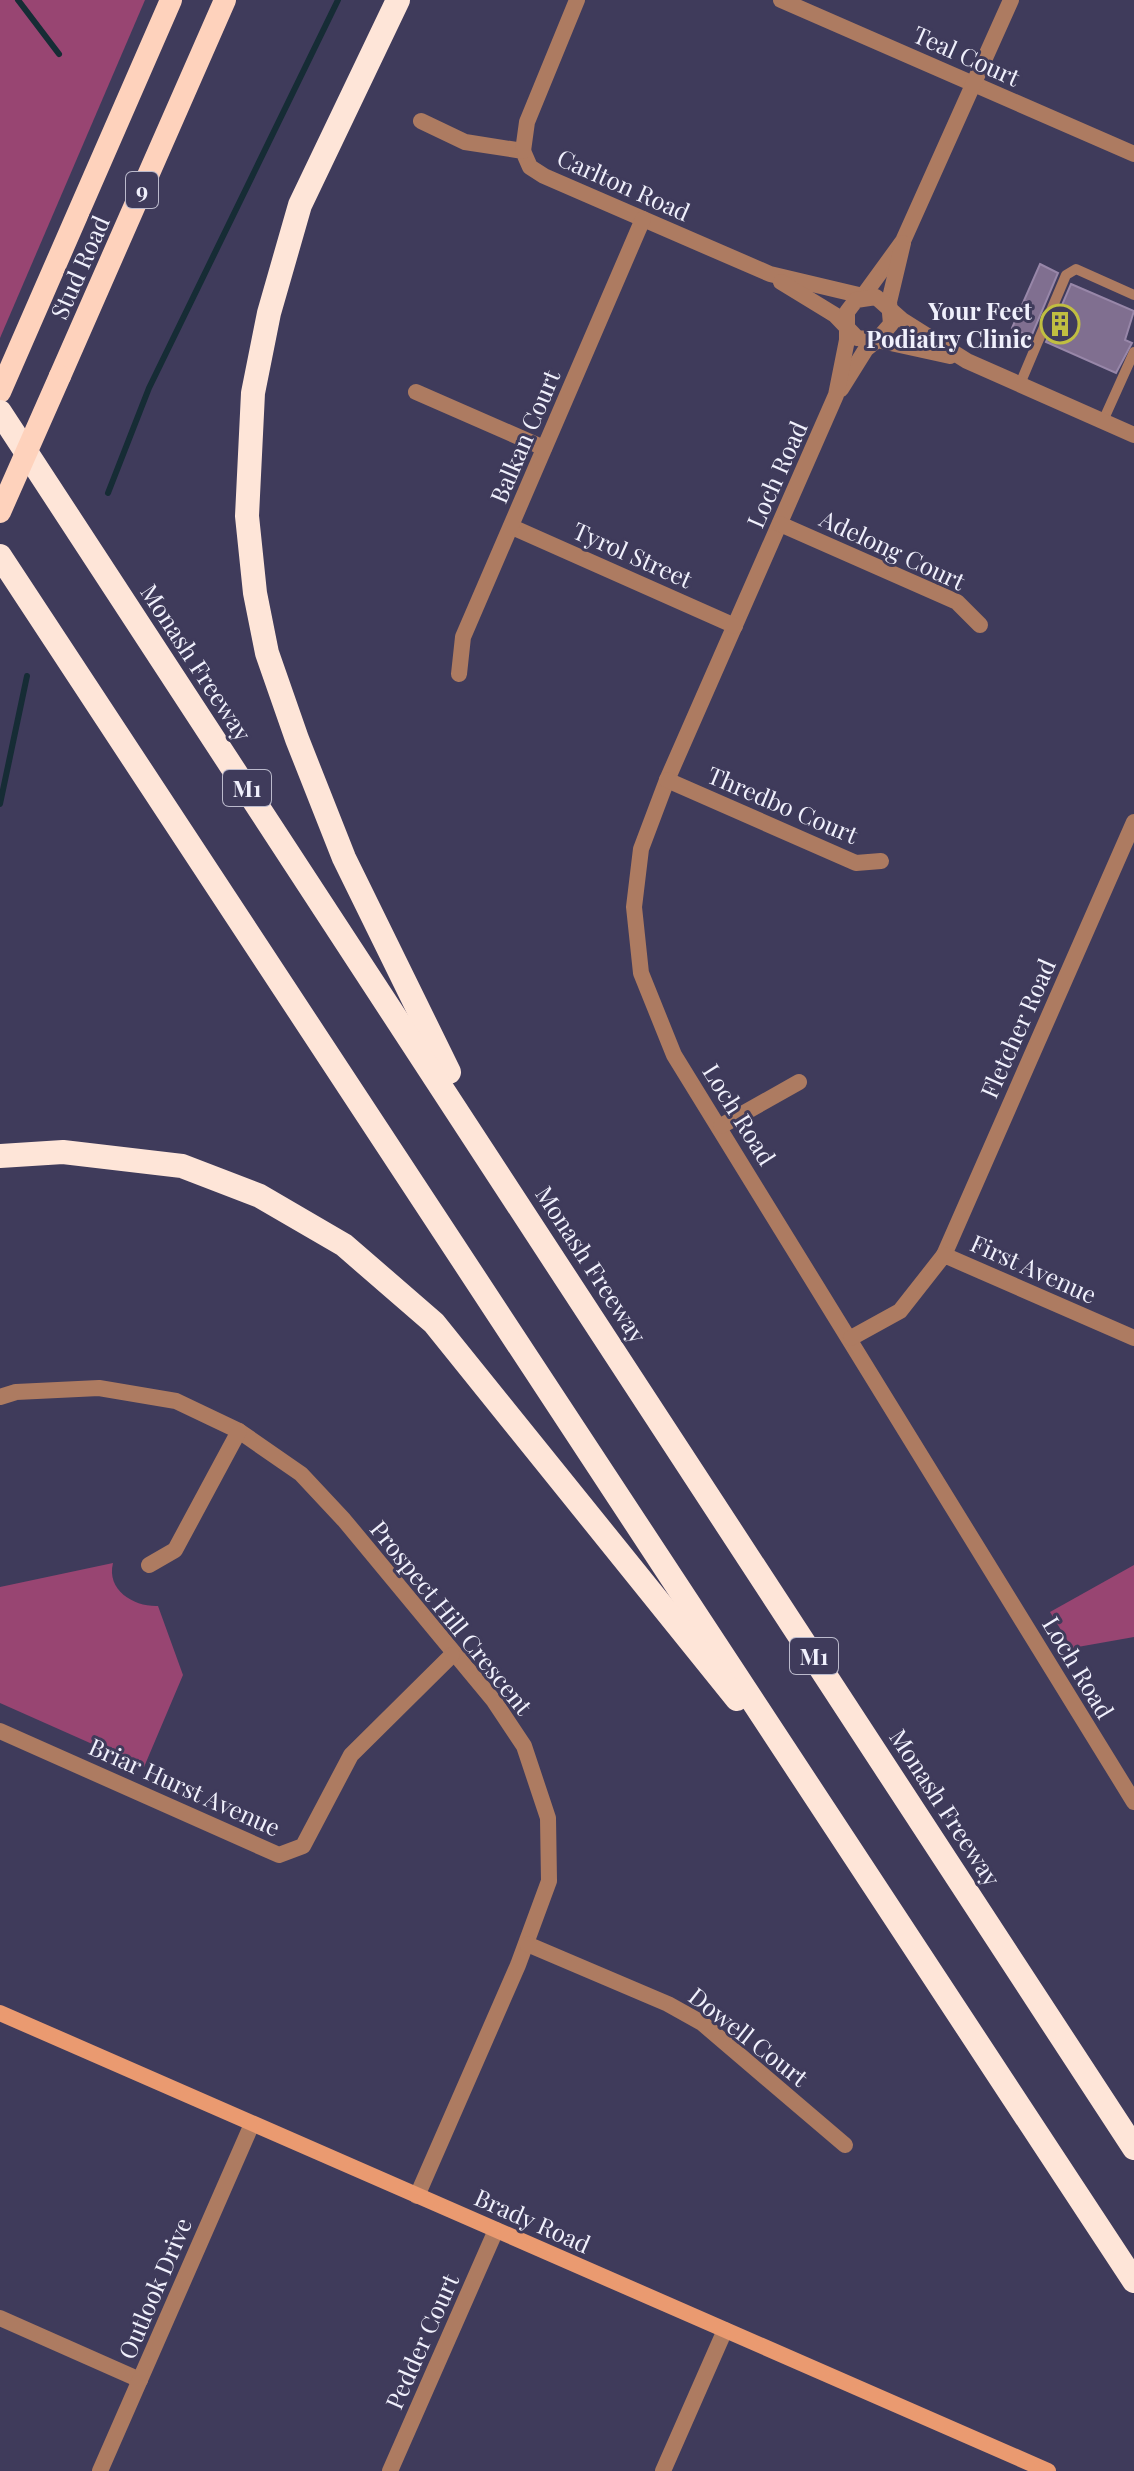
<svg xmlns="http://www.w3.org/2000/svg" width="1134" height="2471" font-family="'Playfair Display',serif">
<rect width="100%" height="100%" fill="#3f3b5b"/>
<g fill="#984572">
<path d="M0,0H145L0,338Z"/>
<path d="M113,1563C106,1591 135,1607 158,1606L183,1675L144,1767L0,1703V1587Z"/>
<path d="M1134,1565V1637L1072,1648L1050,1612Z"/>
</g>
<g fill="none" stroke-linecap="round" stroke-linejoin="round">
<g stroke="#162c35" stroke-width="6">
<path d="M18,0L59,54"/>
<path d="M108,493L149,388L338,0"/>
<path d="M0,804L27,676"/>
</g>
</g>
<g fill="#806f90" stroke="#9887a9" stroke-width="2">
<path d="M1040,264L1058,273L1031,337L1012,328Z"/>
<path d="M1071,284L1134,311L1125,340L1132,343L1116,373L1046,342Z"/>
</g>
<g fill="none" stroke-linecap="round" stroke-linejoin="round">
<g stroke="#ad7b61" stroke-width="10">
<path d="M1020,384L1066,275L1076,269L1134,295"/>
<path d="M1103,421L1134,352"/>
</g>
<g stroke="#ad7b61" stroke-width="16">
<path d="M781,0L1134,154"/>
<path d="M421,121L465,142L523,151L530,167L544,176L770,274L863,296L903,241L1011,0"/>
<path d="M523,151L527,122L577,0"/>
<path d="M781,282L835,315L857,338L877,340L891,324L889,302L903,243"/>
<path d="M841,389L866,349L877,340L950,356"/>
<path d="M416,392L544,448"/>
<path d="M1134,435L967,361L902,320L876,297L856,300L847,312V340L836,395L667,780L641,849L634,907L641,973L674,1055L1134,1802"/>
<path d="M780,524L957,602L980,625"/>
<path d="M512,527L735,626"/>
<path d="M459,674L463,637L643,219"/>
<path d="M667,780L856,863L881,861"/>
<path d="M721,1126L799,1082"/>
<path d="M944,1255L1134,822"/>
<path d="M851,1338L900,1311L944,1255L1134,1338"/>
<path d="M0,1397L16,1392L99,1388L176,1401L239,1431L301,1474L344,1520L494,1701L524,1746L548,1818L549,1881L518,1965L417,2196"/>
<path d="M149,1565L175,1550L239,1431"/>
<path d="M0,1731L279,1855L303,1846L351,1755L452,1655"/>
<path d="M527,1944L668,2004L702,2023L845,2145"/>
<path d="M0,2318L140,2380"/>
<path d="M390,2471L496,2230"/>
<path d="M663,2471L725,2330"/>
</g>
<path stroke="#ad7b61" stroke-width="16" d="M100,2471L252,2124"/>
<path stroke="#ea9a70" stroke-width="16" d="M0,2013L1048,2471"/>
<g stroke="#fed2bc" stroke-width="22">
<path d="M60,376L225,0"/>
<path d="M0,392L171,0"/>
</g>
<g stroke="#fee5d8" stroke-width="24">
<path d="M398,0L300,205L269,313L253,393L247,516L255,593L267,653L297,739L344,858L449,1072"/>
<path d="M0,412L1134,2148"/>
<path d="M0,556L1134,2281"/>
<path d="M0,1156L63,1152L182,1166L260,1196L344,1245L434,1323L737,1699"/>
</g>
<path stroke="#fed2bc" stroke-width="22" d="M0,512L60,376"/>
</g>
<defs>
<g id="building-ring" transform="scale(2)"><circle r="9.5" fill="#3f3b5b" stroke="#c0be41" stroke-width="1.5"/><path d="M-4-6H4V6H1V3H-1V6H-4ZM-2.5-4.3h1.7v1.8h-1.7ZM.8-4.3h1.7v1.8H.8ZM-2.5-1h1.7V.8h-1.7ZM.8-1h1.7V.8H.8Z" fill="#c0be41"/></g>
</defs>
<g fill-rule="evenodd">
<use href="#building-ring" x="1060" y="324"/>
</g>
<g text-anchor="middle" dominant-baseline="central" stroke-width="6" stroke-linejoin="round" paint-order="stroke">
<g fill="#3f3b5b" stroke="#bbbacc" stroke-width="2">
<rect x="126" y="172" width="32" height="36" rx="6"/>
<rect x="223" y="770" width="48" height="36" rx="6"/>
<rect x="790" y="1638" width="48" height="36" rx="6"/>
</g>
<g font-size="22" font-weight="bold" fill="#f0f0fc">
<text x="142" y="190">9</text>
<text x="247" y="788">M1</text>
<text x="814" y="1656">M1</text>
</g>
<g font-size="24" fill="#f0f0fc" stroke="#3f3b5b">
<text transform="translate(967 55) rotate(24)">Teal Court</text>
<text transform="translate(624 184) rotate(24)">Carlton Road</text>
<text transform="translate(79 267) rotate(-66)">Stud Road</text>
<text transform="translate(524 436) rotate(-67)">Balkan Court</text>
<text transform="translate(776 474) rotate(-66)">Loch Road</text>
<text transform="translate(893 549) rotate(25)">Adelong Court</text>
<text transform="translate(633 554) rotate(24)">Tyrol Street</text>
<text transform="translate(197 662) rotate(57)">Monash Freeway</text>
<text transform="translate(783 804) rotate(23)">Thredbo Court</text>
<text transform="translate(1017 1028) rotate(-66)">Fletcher Road</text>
<text transform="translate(740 1114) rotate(58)">Loch Road</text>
<text transform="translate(592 1264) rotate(57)">Monash Freeway</text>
<text transform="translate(1034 1268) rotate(24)">First Avenue</text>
<text transform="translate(452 1617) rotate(51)">Prospect Hill Crescent</text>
<text transform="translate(1079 1667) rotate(59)">Loch Road</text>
<text transform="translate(185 1786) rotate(24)">Briar Hurst Avenue</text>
<text transform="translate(946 1807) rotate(57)">Monash Freeway</text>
<text transform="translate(749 2036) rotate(38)">Dowell Court</text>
<text transform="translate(533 2220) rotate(24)">Brady Road</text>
<text transform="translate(154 2288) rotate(-67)">Outlook Drive</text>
<text transform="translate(421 2341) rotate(-66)">Pedder Court</text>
</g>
<g font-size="24" font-weight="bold" fill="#f0f0fc" stroke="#3f3b5b" text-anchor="end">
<text x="1032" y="310">Your Feet<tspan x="1032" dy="28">Podiatry Clinic</tspan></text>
</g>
</g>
</svg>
